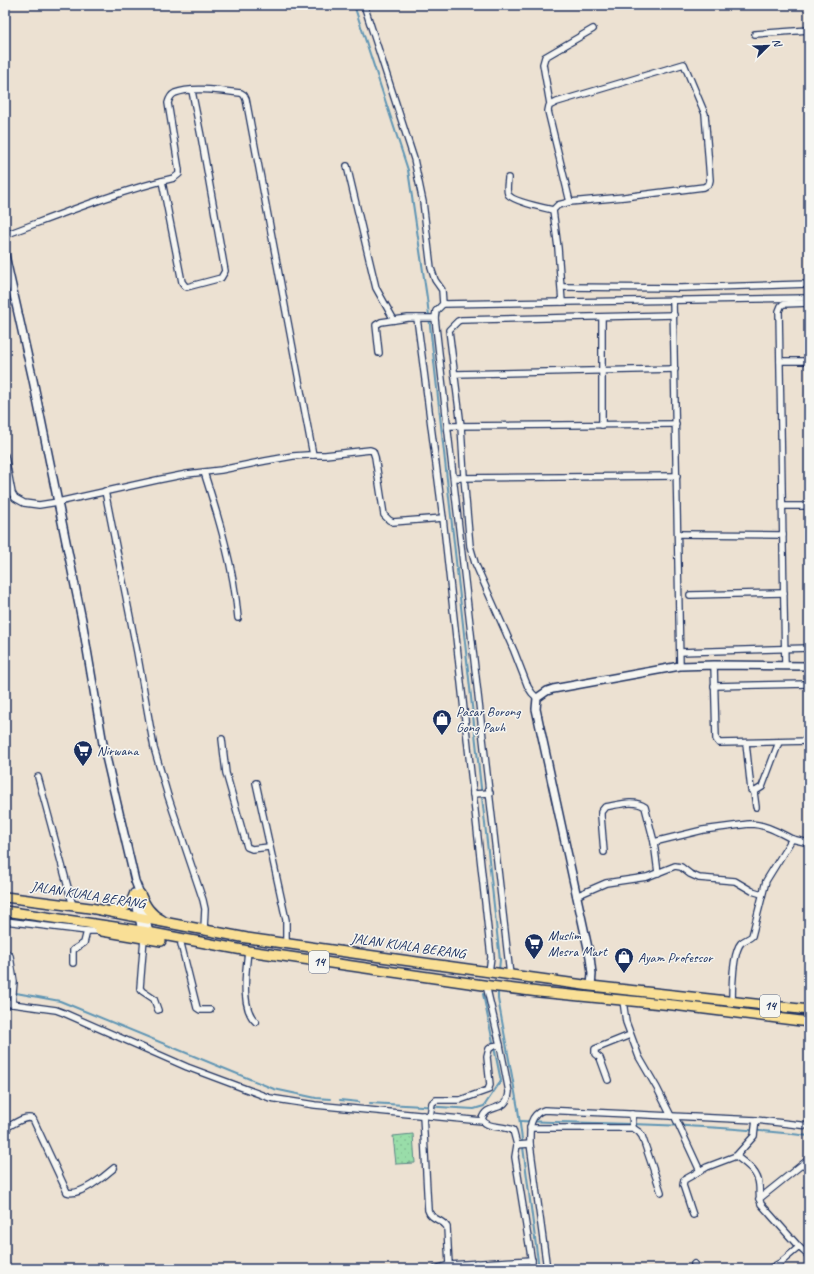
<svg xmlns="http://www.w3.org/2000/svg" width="814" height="1274" font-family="Caveat,sans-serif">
<defs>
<pattern id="park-dots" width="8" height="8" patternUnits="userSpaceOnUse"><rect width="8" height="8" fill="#99dda9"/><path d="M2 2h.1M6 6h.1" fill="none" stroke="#83be94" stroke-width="1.8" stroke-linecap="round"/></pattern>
</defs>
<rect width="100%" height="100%" fill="#ece1d2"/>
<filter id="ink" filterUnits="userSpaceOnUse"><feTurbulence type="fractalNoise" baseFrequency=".025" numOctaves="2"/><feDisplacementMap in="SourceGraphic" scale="8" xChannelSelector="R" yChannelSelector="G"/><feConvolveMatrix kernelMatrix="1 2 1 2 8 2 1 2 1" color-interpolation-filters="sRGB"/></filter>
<g filter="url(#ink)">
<path fill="url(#park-dots)" stroke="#5a8684" d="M413,1134L415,1163L396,1164L393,1136Z"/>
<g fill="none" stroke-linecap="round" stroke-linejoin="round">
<g stroke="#5f95b4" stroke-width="2">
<path d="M354,5L408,170L427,298L500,960L499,970"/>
<path d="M498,990V999L518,1109L539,1269"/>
<path d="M5,991L60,1001L274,1089L316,1098L330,1099"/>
<path d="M340,1100L359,1102"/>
<path d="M370,1103L474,1109L484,1106L501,1081L483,994"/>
<path d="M520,1121C616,1124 713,1124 809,1136"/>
</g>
<g stroke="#1b2f5e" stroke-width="8">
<g id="minor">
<path d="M364,5L414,159L423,202L431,268L435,280L442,290L443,304L436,311L435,318L510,975"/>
<path d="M755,34L809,30"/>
<path d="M550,104L543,64L545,57L593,29"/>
<path d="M347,166L376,288L394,320"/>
<path d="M508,178C508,182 506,189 508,194C511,201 544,208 553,210"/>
<path d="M162,181L182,282L185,286L187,287L221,278L225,271L201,136L192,91"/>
<path d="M553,210L558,205L570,202L624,197L704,187L709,184L710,180L705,114L684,64L557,102L549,106L548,111L570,202"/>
<path d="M553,210L558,248L562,302"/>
<path d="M5,235C59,215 118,191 174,178L179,174V170L168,103C169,99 171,95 175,93C192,86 223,91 241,93L244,95L246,99L313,455"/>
<path d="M562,287L681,288L809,284"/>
<path d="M673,300L680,666"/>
<path d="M443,304L809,298"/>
<path d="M435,318H417L443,518L491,957L489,972"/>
<path d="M379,353L376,325L381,322L408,318H417"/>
<path d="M780,361H809"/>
<path d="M455,374L675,369"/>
<path d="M602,425V317"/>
<path d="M449,426L676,424"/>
<path d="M5,456L12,493L15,498L24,503L39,505L58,502L157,480L187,474L221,470L265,461L293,456L308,455H325L370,450L373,451L375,457L384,515L389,520L393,522L443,518"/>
<path d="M204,472C219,519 234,568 238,618"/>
<path d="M454,478L677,476"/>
<path d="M105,491L137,652L154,748L168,796L203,900L205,909L204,929"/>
<path d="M783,506H809"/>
<path d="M678,534L783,535"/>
<path d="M690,595L784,593"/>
<path d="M680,652L809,648"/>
<path d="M714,665L716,739L719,743L809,741"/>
<path d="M785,665L779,311L781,306L783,304L809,303"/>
<path d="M714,686L809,684"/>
<path d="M537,698L532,693L528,687L514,651L475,563L470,546L464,477L461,426L449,330L458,321L461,320L674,315"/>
<path d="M222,739L226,773L247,847L252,849L269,847"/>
<path d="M746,743L751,790L754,792L762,787L779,742"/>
<path d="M38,777L73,906"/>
<path d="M256,783L286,920V943"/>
<path d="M754,792L756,807"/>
<path d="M473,794L490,793"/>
<path d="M792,839L809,843"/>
<path d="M654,842L703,830L749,824C765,824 778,832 792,839L766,881L752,936C749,939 744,940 741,943C733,952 732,988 732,1002"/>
<path d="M604,852L601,816V812L605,807C618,805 634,799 645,807L654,842L658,873"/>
<path d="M576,896L606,883L647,877L675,866L681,867L690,874L699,878L735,881L752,891L762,894"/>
<path d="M5,921L87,931H102"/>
<path d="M144,938L140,988L142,991L154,999L158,1010"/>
<path d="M181,944L197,1008L200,1010H210"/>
<path d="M5,951L6,953L10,956L14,982L12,1004"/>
<path d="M248,951C246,971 240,1008 256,1022"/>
<path d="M73,963V950L84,943L87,931"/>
<path d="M486,985L500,1045L509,1092C507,1114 487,1102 482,1119C487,1129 502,1125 513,1130L517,1145L515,1157L533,1269"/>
<path d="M623,1001L626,1022L639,1057L657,1088L671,1116"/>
<path d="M5,1003L56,1010L64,1013L187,1067L270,1098L315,1105L482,1121"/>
<path d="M608,1080L600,1058L595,1054V1049L630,1035"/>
<path d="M423,1115L428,1210C431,1220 442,1219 447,1227L449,1265L532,1260"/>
<path d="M430,1116L432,1103L436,1100H460L488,1090L490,1085L487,1057L489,1049L493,1046L500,1045"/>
<path d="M675,1117L700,1171"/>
<path d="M756,1120L754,1136L736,1156C746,1164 758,1171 759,1185C760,1192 758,1197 761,1204L799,1247L809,1256"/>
<path d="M5,1128C13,1125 24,1115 33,1119L67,1192C79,1197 105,1176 114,1168"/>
<path d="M530,1128H633L632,1114"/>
<path d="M633,1128L639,1132L642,1136L661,1192"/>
<path d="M517,1145L530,1144"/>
<path d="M759,1199L809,1159"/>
<path d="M693,1215L683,1185L684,1180L707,1167L736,1156"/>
<path d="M476,1263L478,1269"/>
<path d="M694,1264L698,1269"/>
<path d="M435,1269L449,1265"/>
<path d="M547,1269L530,1144C530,1131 528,1115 544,1110L756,1120L809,1126"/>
<path d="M769,1269L780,1263L799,1247"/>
</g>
</g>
<g stroke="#1b2f5e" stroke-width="10">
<g id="tertiary">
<path d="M5,255L33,380L82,620L103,744L135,881L140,894L149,933"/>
<path d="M134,893L142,931"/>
<path d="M591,986L592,974L590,957L536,709L537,698L547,691L553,689L680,666L714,665L809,666"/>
</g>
</g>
<g stroke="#1b2f5e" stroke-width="12">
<g id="trunk">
<path d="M140,894C145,905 150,914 162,920"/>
<path d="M5,897L90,908L247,938L381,957L591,986L809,1010"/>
<path d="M112,910C122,909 131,906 134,895"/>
<path d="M5,911L142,931L248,951L490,986L539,992L673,1005L809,1022"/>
<path d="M99,929L102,931L161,941"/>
</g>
</g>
<use href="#minor" stroke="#f6f6f2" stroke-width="5.5"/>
<use href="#tertiary" stroke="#f6f6f2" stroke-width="7"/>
<use href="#trunk" stroke="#f9df96" stroke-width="9"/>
</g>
</g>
<defs>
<g id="shop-pin" transform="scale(1)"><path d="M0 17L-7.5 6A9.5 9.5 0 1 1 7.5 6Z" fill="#1b2f5e" stroke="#f6f6f2"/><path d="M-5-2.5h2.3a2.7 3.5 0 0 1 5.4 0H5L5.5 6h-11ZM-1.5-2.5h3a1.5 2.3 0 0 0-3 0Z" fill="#fff"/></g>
<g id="supermarket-pin" transform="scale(1)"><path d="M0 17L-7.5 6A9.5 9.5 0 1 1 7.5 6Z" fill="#1b2f5e" stroke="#f6f6f2"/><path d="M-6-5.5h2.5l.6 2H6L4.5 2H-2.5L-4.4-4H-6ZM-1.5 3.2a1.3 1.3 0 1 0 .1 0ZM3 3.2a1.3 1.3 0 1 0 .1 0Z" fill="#fff"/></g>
</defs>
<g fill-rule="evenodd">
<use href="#shop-pin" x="442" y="719"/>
<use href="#supermarket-pin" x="83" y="750"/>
<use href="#supermarket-pin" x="534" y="943"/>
<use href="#shop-pin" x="624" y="957"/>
</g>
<g text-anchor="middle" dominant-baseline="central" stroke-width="3" stroke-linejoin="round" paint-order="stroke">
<g fill="#f6f6f2" stroke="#5d6b8a" stroke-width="1">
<rect x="309" y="951" width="20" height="22" rx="3"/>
<rect x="760" y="995" width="20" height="22" rx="3"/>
</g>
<g font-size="13" font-weight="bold" fill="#1b2f5e">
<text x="319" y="962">14</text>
<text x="770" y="1006">14</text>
</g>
<g font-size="14" fill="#1b2f5e" stroke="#f6f6f2" text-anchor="start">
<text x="456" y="711">Pasar Borong<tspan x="456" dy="16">Gong Pauh</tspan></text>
<text x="97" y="750">Nirwana</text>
<text x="548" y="935">Muslim<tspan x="548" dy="16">Mesra Mart</tspan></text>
<text x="638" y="957">Ayam Professor</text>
</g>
<g font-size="14" fill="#1b2f5e" stroke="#f6f6f2">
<text transform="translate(88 895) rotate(9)">JALAN KUALA BERANG</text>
<text transform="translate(408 946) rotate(8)">JALAN KUALA BERANG</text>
</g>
</g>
<rect width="814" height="1274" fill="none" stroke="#f6f6f2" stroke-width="20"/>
<rect x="10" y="10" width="794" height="1254" fill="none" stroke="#1b2f5e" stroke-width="1.5" filter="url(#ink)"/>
<g transform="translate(768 46) rotate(67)" stroke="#f6f6f2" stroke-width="3" paint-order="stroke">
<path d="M0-3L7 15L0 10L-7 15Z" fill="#1b2f5e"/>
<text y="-6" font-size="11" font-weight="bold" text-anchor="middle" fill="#1b2f5e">N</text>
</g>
</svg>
